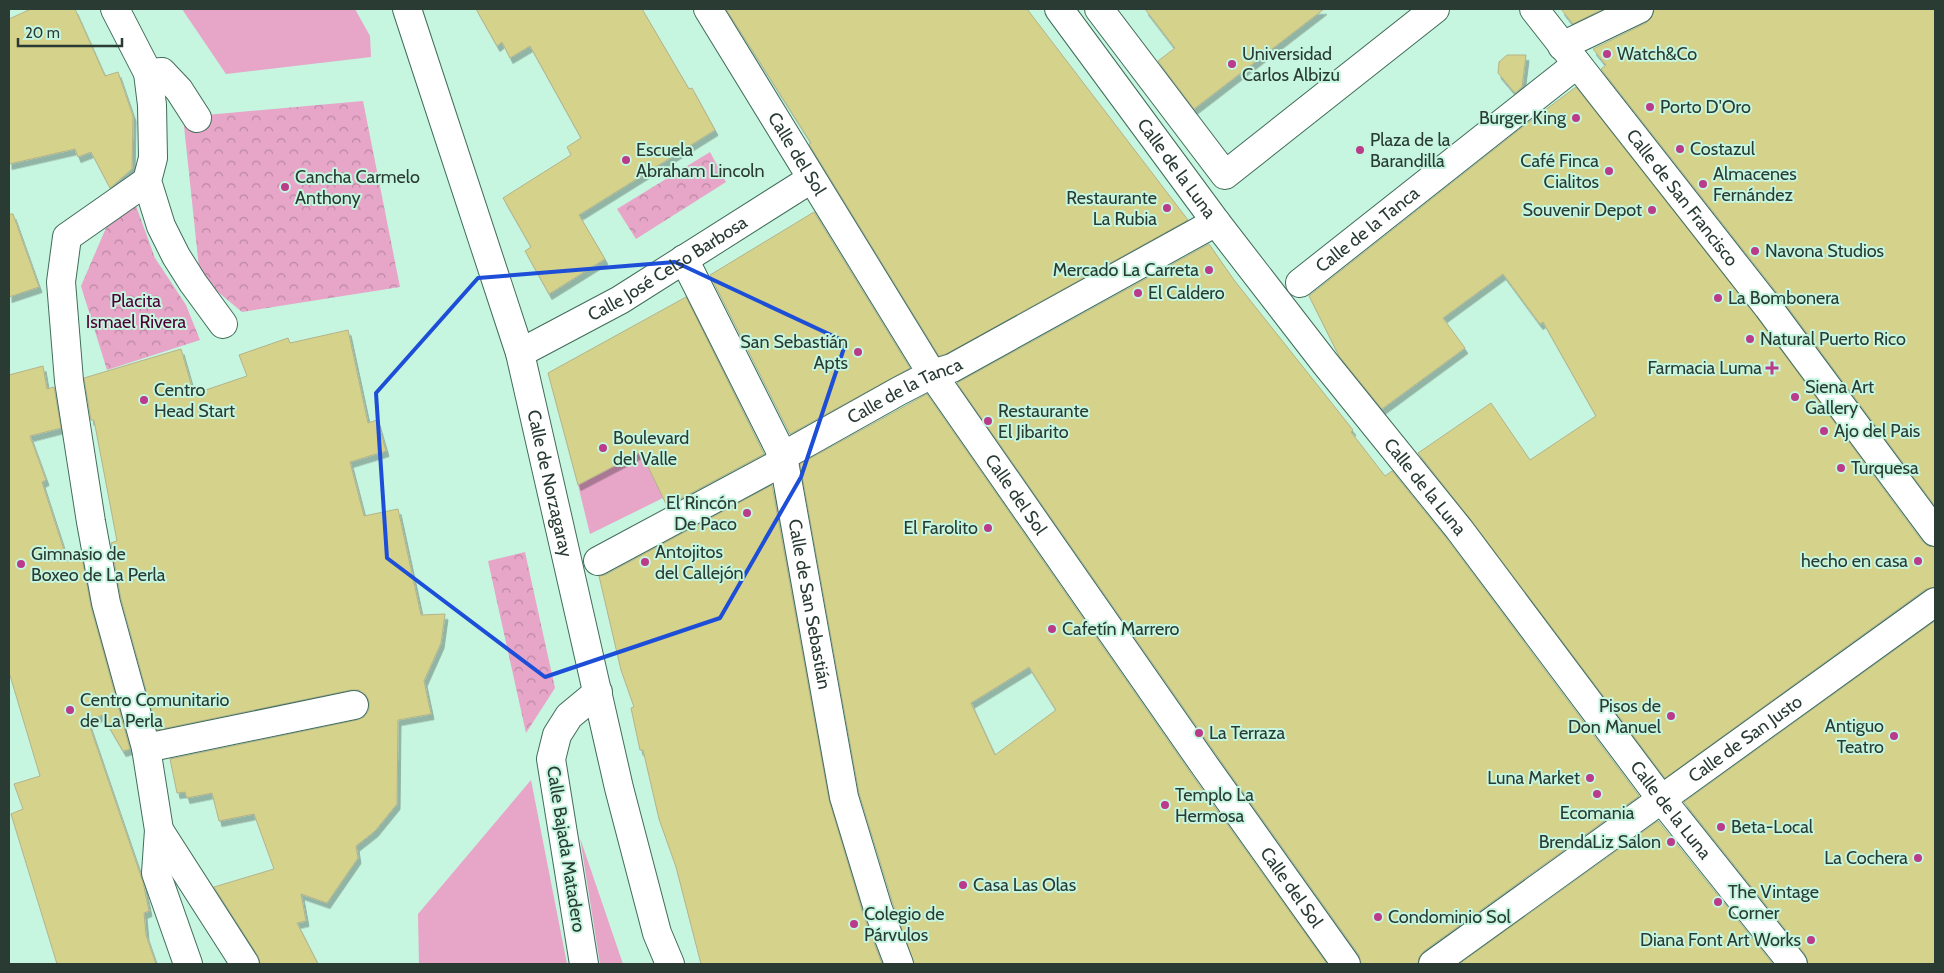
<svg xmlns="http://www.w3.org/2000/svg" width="1944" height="973" font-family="Cabin,sans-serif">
<defs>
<pattern id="park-crowns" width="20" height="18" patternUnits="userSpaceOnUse" patternTransform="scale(1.25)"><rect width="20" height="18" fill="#e7a5c8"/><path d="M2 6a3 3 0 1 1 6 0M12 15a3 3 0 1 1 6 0" fill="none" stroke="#bb88a3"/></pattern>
<filter id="shadow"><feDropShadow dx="3" dy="5.5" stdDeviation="0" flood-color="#0004"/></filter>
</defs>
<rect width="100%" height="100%" fill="#c6f5e0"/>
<g fill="#e7a5c8">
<path d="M182,9H355L370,36L371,57L226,74Z"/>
<path d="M641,451L663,498L590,534L578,485Z"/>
<path d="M531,780L567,964H419L418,914Z"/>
<path d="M580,838L623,964H600Z"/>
</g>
<g fill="url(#park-crowns)">
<path d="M363,101L400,287L242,312L200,277L184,126L206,115Z"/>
<path d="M710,152L726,182L636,239L617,209Z"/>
<path d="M136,206L155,258L186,305L200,340L107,370L81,286L109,221Z"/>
<path d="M525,552L555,688L526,733L488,561Z"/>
</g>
<g fill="#d5d28b" stroke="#b4b38a" fill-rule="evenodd" filter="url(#shadow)">
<path d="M31,9H75L105,76L118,72L133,116L132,169L110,188L91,152L78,157L75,149L9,164V19Z"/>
<path d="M476,9H642L689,89L692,88L715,130L579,215L605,259L549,294L525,251L531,247L503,198L571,155L567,147L581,138L530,46L510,58L502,42L497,46Z"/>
<path d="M726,9H1027L1188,220L946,354L939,356L809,144L811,143Z"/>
<path d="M1145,9H1324L1194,109L1158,61L1175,48Z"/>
<path d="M1561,9H1603L1573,24Z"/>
<path d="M1654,9H1935V506L1781,298L1601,69L1606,65L1593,49L1646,23L1652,17Z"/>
<path d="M1507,55H1526L1522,87L1515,93L1498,73L1499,62Z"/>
<path d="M1576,87L1756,316L1922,541L1928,546L1935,547V587L1926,589L1665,778L1471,520L1418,453L1491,403L1530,460L1596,416L1543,322L1540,324L1503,274L1443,318L1465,348L1382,409L1339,356L1309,296L1525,125Z"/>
<path d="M814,212L910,368L790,434L710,275Z"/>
<path d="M9,214H13L39,287L9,297Z"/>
<path d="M1209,244L1234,280L1353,430L1351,432L1385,476L1392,471L1447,539L1639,796L1424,951L1419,957L1418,964H1361L1359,955L1218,757L957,383Z"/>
<path d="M686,297L764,454L667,506L641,452L578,485L548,373Z"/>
<path d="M348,330L368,423L377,420L386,451L350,462L364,516L398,509L421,615L445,614L441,643L424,681L431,714L398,720L397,804L375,831L356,846L358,858L327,903L301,894L306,921L297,923L318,964H260L258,956L214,887L274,869L254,814L219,821L212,793L187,798L185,792L177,793L170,759L357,720L364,717L369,710V701L366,695L359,690H351L157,730L121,599L111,543L117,541L94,420H91L84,378L181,349L194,394L247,376L239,355L288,338L290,343Z"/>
<path d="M43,366L47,389L54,387L61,428L30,436L46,480L42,482L66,556L81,552L91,607L130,749L123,751L102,715L88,721L143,882L149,911L144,913L146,935L156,964H57L11,814L23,809L14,784L40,776L9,672V375Z"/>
<path d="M927,394L1192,775L1327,964H914L893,904L859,793L800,464ZM1029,667L1056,710L995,755L971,703Z"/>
<path d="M772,485L829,800L863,914L882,964H701L676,867L659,819L643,750H640L631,708L634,707L621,670L599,576L605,575Z"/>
<path d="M1935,621V964H1808L1805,954L1684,802Z"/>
<path d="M1658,821L1773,964H1459Z"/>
</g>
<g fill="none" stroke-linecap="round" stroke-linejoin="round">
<g stroke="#416c5a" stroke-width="30">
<g id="minor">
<path d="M115,9L148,73L152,105L153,158L147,181L161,226L176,256L193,283L223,324"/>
<path id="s1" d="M407,9L520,353L619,788L657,933L670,964"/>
<path id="s2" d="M708,9L932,374L1205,766L1346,964"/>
<path id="s3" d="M1059,9L1216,222L1325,363L1459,529L1662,800L1793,964"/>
<path d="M1099,9L1225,175L1435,9"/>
<path id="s4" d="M1534,9L1768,307L1935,532"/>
<path d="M1562,46L1639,9"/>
<path d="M148,73L162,72L179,90L197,118"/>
<path d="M147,181L67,237L61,282L69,381L91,522L106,603L146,748L159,830L156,873L188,964"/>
<path id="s5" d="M684,259L783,456L844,797L878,909L899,964"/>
<path id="s6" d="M1300,283L1577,64"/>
<path id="s7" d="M520,353L620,300L811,179"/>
<path id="s8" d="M598,561L775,466L783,456L899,391L932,374L952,368L1216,222"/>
<path d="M146,748L354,705"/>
<path d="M159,830L245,964"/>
<path d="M584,964L551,759L557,735L569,716L598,692"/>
<path id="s9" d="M1433,964L1935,602"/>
</g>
</g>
<use href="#minor" stroke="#fff" stroke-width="28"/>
</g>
<path fill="none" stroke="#1d4ed8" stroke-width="4" stroke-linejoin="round" d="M675,262L846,342L801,477L720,618L545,677L387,558L376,393L478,278Z"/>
<g fill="#b93b8a" stroke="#c6f5e0" stroke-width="2">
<circle cx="1607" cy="54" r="5"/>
<circle cx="1232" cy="64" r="5"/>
<circle cx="1650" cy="107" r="5"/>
<circle cx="1576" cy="118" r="5"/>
<circle cx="1680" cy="149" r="5"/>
<circle cx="1360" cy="150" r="5"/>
<circle cx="626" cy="160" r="5"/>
<circle cx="1609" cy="171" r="5"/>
<circle cx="1703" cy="184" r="5"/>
<circle cx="285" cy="187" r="5"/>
<circle cx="1167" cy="208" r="5"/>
<circle cx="1652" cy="210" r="5"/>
<circle cx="1755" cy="251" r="5"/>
<circle cx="1209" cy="270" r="5"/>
<circle cx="1138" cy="293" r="5"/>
<circle cx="1718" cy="298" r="5"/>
<circle cx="1750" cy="339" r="5"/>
<circle cx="858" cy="352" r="5"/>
<path d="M1769.5 360.5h5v5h5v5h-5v5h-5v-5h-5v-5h5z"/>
<circle cx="1795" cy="397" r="5"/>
<circle cx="144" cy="400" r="5"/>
<circle cx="988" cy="421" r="5"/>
<circle cx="1824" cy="431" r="5"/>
<circle cx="603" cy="448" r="5"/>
<circle cx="1841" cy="468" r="5"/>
<circle cx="747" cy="513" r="5"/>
<circle cx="988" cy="528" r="5"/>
<circle cx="1918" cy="561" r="5"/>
<circle cx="645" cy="562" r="5"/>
<circle cx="21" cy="564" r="5"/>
<circle cx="1052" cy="629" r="5"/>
<circle cx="70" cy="710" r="5"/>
<circle cx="1671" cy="716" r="5"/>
<circle cx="1199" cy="733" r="5"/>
<circle cx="1894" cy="736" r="5"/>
<circle cx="1590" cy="778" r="5"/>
<circle cx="1597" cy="794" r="5"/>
<circle cx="1165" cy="805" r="5"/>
<circle cx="1721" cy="827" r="5"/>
<circle cx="1671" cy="842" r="5"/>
<circle cx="1918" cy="858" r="5"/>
<circle cx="963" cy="885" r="5"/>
<circle cx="1718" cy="902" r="5"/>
<circle cx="1378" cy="917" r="5"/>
<circle cx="854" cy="924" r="5"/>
<circle cx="1811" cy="940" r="5"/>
</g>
<g text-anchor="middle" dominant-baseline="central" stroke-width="4" stroke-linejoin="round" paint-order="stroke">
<g font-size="18" fill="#293b33" stroke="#c6f5e0" text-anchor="start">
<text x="1242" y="54">Universidad<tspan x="1242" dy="21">Carlos Albizu</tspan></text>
<text x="1617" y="54">Watch&amp;Co</text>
<text x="1660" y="107">Porto D'Oro</text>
<text x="1566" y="118" text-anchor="end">Burger King</text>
<text x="1370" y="140">Plaza de la<tspan x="1370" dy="21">Barandilla</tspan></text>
<text x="1690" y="149">Costazul</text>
<text x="636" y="150">Escuela<tspan x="636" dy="21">Abraham Lincoln</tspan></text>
<text x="1599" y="161" text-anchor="end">Café Finca<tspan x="1599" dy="21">Cialitos</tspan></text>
<text x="1713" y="174">Almacenes<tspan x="1713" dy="21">Fernández</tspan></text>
<text x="295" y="177">Cancha Carmelo<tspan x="295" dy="21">Anthony</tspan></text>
<text x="1157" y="198" text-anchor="end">Restaurante<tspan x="1157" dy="21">La Rubia</tspan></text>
<text x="1642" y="210" text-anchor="end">Souvenir Depot</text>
<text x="1765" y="251">Navona Studios</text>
<text x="1199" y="270" text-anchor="end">Mercado La Carreta</text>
<text x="1148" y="293">El Caldero</text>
<text x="1728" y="298">La Bombonera</text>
<text x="1760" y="339">Natural Puerto Rico</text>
<text x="848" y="342" text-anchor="end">San Sebastián<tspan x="848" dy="21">Apts</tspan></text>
<text x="1762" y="368" text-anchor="end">Farmacia Luma</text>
<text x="1805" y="387">Siena Art<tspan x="1805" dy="21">Gallery</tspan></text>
<text x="154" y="390">Centro<tspan x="154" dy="21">Head Start</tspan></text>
<text x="998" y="411">Restaurante<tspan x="998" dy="21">El Jibarito</tspan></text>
<text x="1834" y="431">Ajo del Pais</text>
<text x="613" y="438">Boulevard<tspan x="613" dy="21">del Valle</tspan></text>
<text x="1851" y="468">Turquesa</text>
<text x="737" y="503" text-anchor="end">El Rincón<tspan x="737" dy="21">De Paco</tspan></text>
<text x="978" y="528" text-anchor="end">El Farolito</text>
<text x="655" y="552">Antojitos<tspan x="655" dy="21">del Callejón</tspan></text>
<text x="31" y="554">Gimnasio de<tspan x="31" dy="21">Boxeo de La Perla</tspan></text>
<text x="1908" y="561" text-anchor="end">hecho en casa</text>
<text x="1062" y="629">Cafetín Marrero</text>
<text x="80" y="700">Centro Comunitario<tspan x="80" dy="21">de La Perla</tspan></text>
<text x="1661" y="706" text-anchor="end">Pisos de<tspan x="1661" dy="21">Don Manuel</tspan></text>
<text x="1884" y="726" text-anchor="end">Antiguo<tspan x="1884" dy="21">Teatro</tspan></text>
<text x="1209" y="733">La Terraza</text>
<text x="1580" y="778" text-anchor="end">Luna Market</text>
<text x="1175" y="795">Templo La<tspan x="1175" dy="21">Hermosa</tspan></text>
<text x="1597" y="813" text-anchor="middle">Ecomania</text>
<text x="1731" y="827">Beta-Local</text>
<text x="1661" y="842" text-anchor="end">BrendaLiz Salon</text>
<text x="1908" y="858" text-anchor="end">La Cochera</text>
<text x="973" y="885">Casa Las Olas</text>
<text x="1728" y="892">The Vintage<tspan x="1728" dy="21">Corner</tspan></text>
<text x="864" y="914">Colegio de<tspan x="864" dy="21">Párvulos</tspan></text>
<text x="1388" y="917">Condominio Sol</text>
<text x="1801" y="940" text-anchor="end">Diana Font Art Works</text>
</g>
<g font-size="18" fill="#293b33" stroke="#c6f5e0">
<text stroke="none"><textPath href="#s2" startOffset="170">Calle del Sol</textPath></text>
<text stroke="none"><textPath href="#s3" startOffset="198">Calle de la Luna</textPath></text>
<text stroke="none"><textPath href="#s4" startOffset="240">Calle de San Francisco</textPath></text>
<text stroke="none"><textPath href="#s6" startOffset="86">Calle de la Tanca</textPath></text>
<text stroke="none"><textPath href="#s7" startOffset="170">Calle José Celso Barbosa</textPath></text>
<text stroke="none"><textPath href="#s8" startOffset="352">Calle de la Tanca</textPath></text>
<text stroke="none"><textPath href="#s1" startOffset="496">Calle de Norzagaray</textPath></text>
<text stroke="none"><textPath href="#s3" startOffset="602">Calle de la Luna</textPath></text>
<text stroke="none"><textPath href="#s2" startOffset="575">Calle del Sol</textPath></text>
<text stroke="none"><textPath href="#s5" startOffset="371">Calle de San Sebastián</textPath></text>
<text stroke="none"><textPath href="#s9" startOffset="385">Calle de San Justo</textPath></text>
<text stroke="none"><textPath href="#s3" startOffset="1008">Calle de la Luna</textPath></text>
<text transform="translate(566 849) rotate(81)">Calle Bajada Matadero</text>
<text stroke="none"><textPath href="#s2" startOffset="1055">Calle del Sol</textPath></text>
</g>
<g font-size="18" fill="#4e0035" stroke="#c6f5e0">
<text x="136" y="301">Placita<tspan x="136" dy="21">Ismael Rivera</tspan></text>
</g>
</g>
<rect width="1944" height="973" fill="none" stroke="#293b33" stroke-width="20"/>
<path d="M18 38v8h104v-8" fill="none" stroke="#293b33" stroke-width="2.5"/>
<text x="25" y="38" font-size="15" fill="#293b33" stroke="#c6f5e0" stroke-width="4" paint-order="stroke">20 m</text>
</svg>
